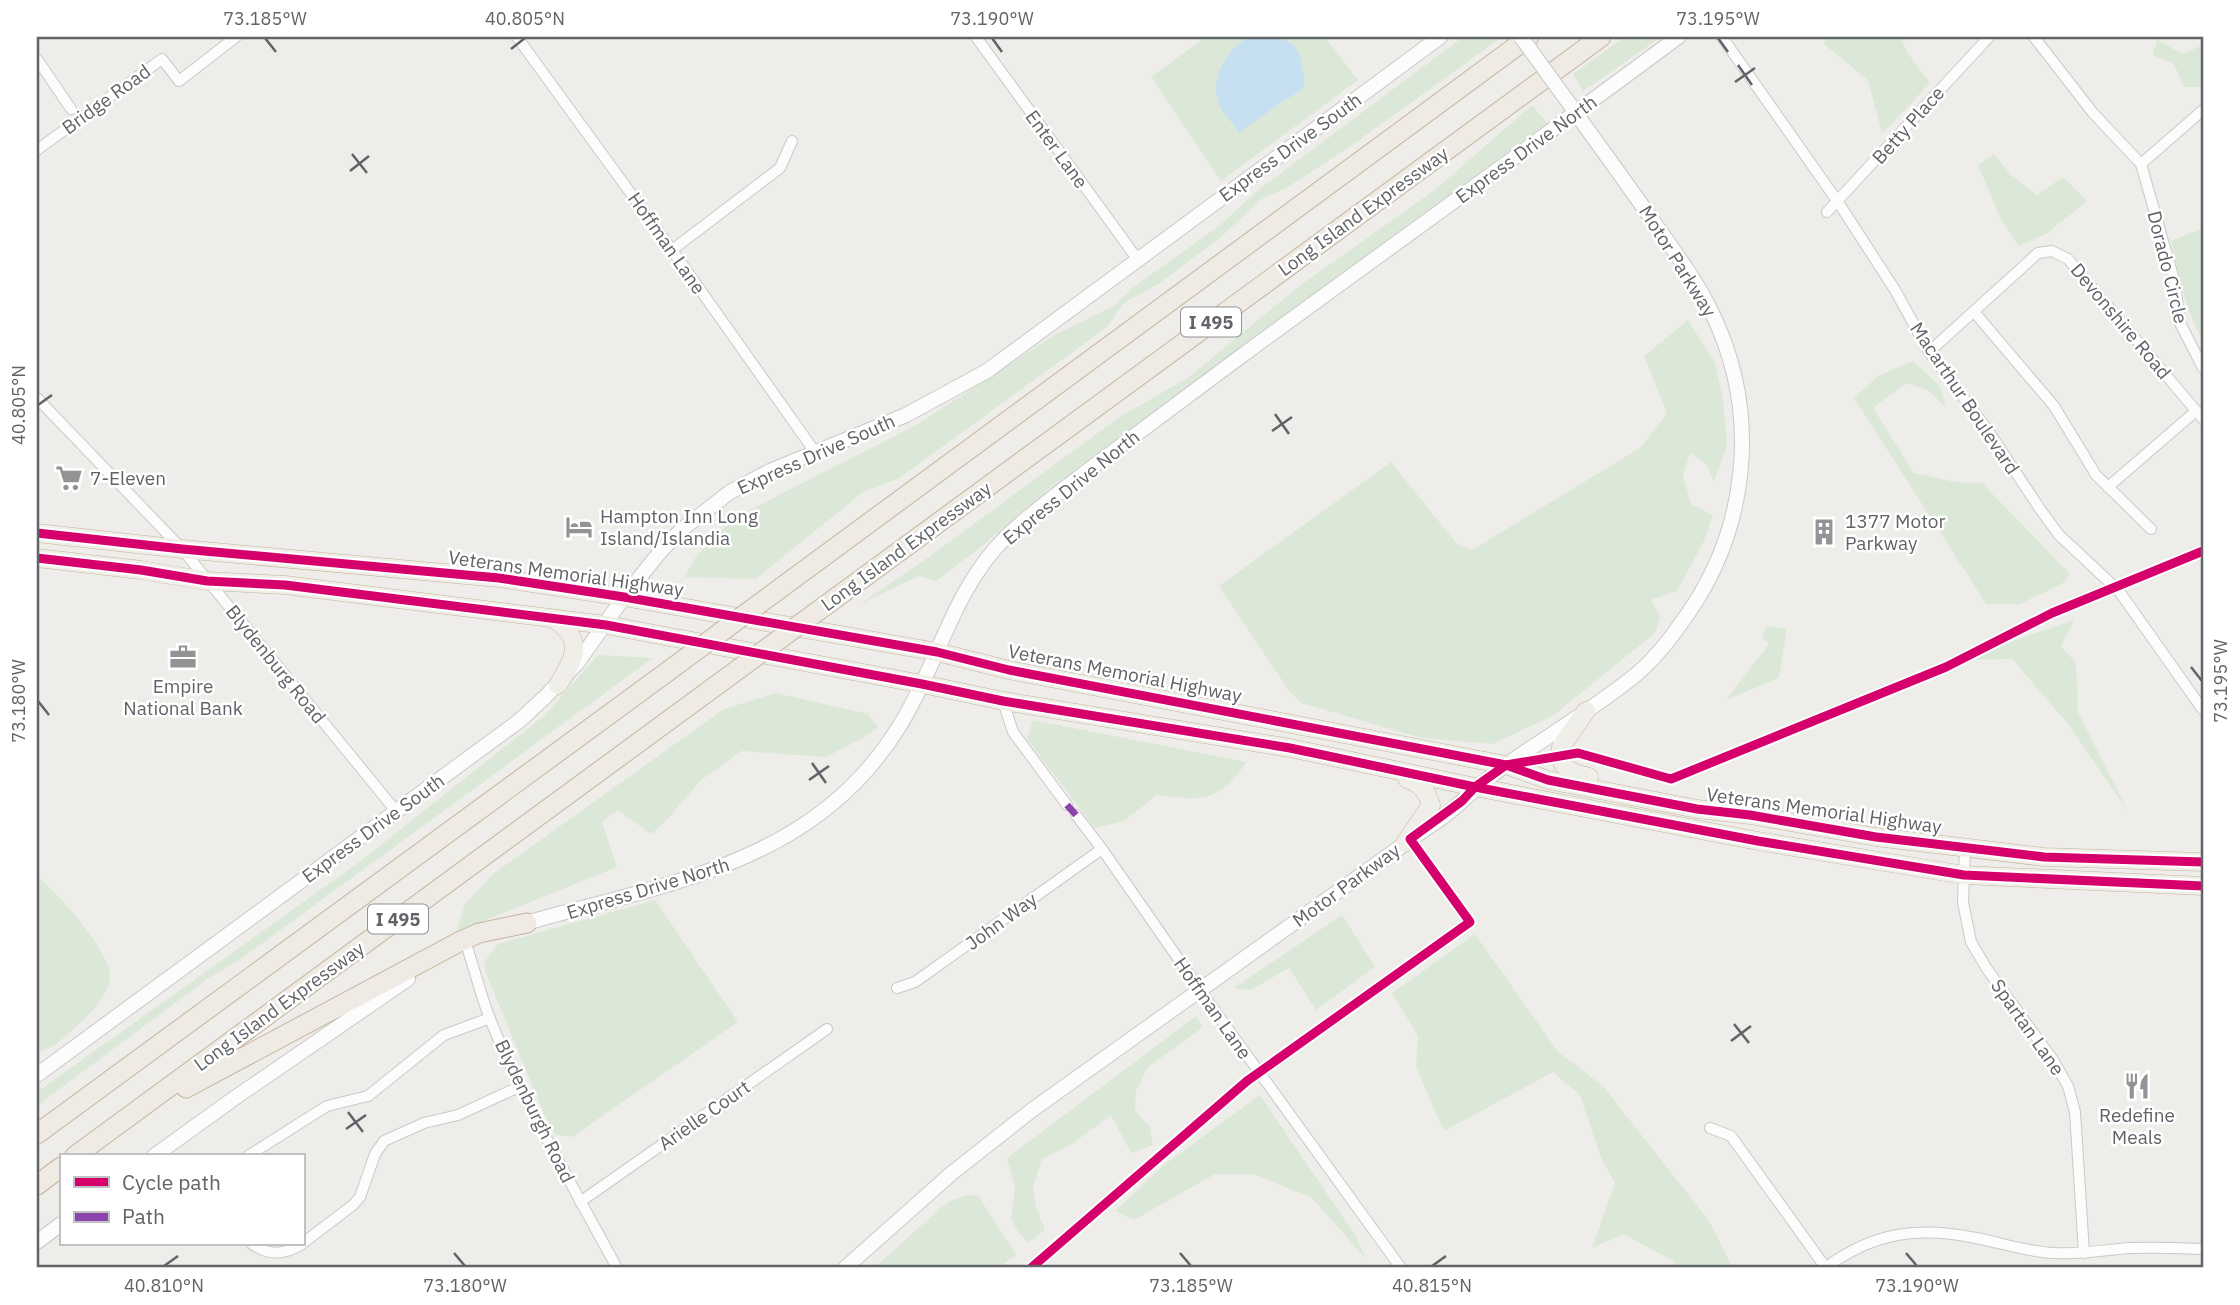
<svg xmlns="http://www.w3.org/2000/svg" width="2240" height="1305" font-family="'IBM Plex Sans',sans-serif">
<rect width="100%" height="100%" fill="#efedea"/>
<g fill="#dbe8d8">
<path d="M1206,37H1325L1358,80L1221,181L1151,77Z"/>
<path d="M1463,37H1495L1498,40L1348,148L1288,187L1262,199L1221,237L1160,283L1124,303L1107,327L898,479L863,492L756,579L684,577L697,555L736,517L918,424L1056,334L1112,307L1135,286L1219,226L1257,191Z"/>
<path d="M1625,37H1661L1583,91L1573,74Z"/>
<path d="M1826,37H1901L1907,52L1930,83L1882,134L1868,80L1824,44Z"/>
<path d="M2157,39L2182,54L2203,45V87H2184L2174,64L2153,55Z"/>
<path d="M1532,105L1547,123L1050,488L981,547L936,581L919,576L858,605L926,559L1118,418L1189,377L1298,287L1436,189Z"/>
<path d="M1994,154L2011,175L2037,195L2063,177L2087,201L2046,234L2019,246L2000,218L1978,165Z"/>
<path d="M2203,228V340C2185,310 2179,275 2171,241Z"/>
<path d="M1688,320L1715,363L1723,399L1727,445L1714,482L1706,464L1690,453L1683,476L1691,504L1713,515L1703,543L1677,591L1651,600L1660,616L1656,632L1554,715L1493,744L1422,738L1301,703L1290,692L1219,586L1391,462L1457,544L1472,550L1640,448L1667,413L1644,356Z"/>
<path d="M1913,361L1940,386L1946,407L1927,390L1906,383L1873,408L1914,473L1955,482L1982,483L2070,574L2062,584L2020,604H1986L1854,398L1878,376Z"/>
<path d="M2074,620L2061,646L2076,663L2078,712L2127,810L2068,724L2012,659L1956,660Z"/>
<path d="M1767,626L1787,629L1779,678L1726,700L1769,644L1762,638Z"/>
<path d="M598,655L653,658L238,961L210,977L37,1106V1092L358,863L545,715Z"/>
<path d="M776,693L868,714L878,728L859,740L826,757L741,751L700,781L664,823L651,834L618,810L602,822L617,867L456,932L465,904L493,874L724,709Z"/>
<path d="M1033,720L1246,762C1221,802 1200,801 1157,795L1124,821L1095,828L1027,739Z"/>
<path d="M37,876C55,890 115,956 110,979C106,998 91,1013 77,1026C66,1035 52,1052 37,1051Z"/>
<path d="M655,900L738,1022L572,1137L556,1135L544,1114L485,971V961L498,944Z"/>
<path d="M1342,915L1375,967L1316,1010L1289,968L1251,990L1234,988Z"/>
<path d="M1475,934L1558,1052L1603,1086L1709,1221L1733,1268H1677L1674,1261L1623,1234L1592,1248L1615,1183L1601,1158L1580,1095L1553,1072L1446,1130L1441,1125L1416,1067L1418,1036L1392,993Z"/>
<path d="M1196,1016L1203,1027L1148,1067L1136,1091L1135,1110L1150,1127L1153,1145L1131,1153L1111,1115L1072,1144L1042,1159L1033,1186L1036,1207L1045,1230L1028,1243L1018,1232L1011,1218L1015,1188L1007,1158Z"/>
<path d="M1260,1095L1355,1235L1367,1260L1312,1198L1253,1174H1215L1134,1220L1115,1211L1164,1165Z"/>
<path d="M968,1195L978,1196L1016,1254L999,1268H874L943,1206L952,1200Z"/>
</g>
<path fill="#c6e0f2" d="M1248,37H1280L1293,45L1300,55L1305,82L1302,90L1277,105L1239,133C1234,124 1227,118 1222,110C1206,84 1225,51 1248,37Z"/>
<g fill="none" stroke-linecap="round" stroke-linejoin="round">
<g stroke="#c9c9c9" stroke-width="12">
<g id="minor">
<path d="M517,37L672,250L815,452"/>
<path d="M976,37L1138,260"/>
<path d="M1722,37L1838,202L1895,290L1929,352L1987,429L2040,509L2059,535L2119,591L2203,710"/>
<path d="M2034,37L2093,113L2141,164L2175,283L2180,323L2203,368"/>
<path d="M37,59L71,109"/>
<path d="M37,150L162,59L179,81L236,37"/>
<path d="M2141,164L2203,110"/>
<path d="M1827,212L1989,37"/>
<path d="M672,250L780,168L792,141"/>
<path d="M1975,313L2054,406L2096,475L2151,529"/>
<path d="M1929,352L2038,253L2052,251L2068,259L2203,419"/>
<path d="M37,398L182,549L396,811"/>
<path d="M2108,487L2196,411"/>
<path d="M1003,701L1013,732L1067,805"/>
<path d="M1076,815L1102,849L1207,1000L1401,1268"/>
<path d="M1965,848L1963,902L1971,942L1987,969L2053,1060L2068,1086L2075,1112L2084,1253"/>
<path d="M467,947C475,971 481,996 490,1019C525,1106 573,1186 617,1268"/>
<path d="M897,988L915,982L1102,849"/>
<path d="M1710,1128L1731,1136L1826,1268"/>
<path d="M248,1156L327,1106L368,1096L444,1035L490,1018"/>
<path d="M580,1202L827,1029"/>
<path d="M303,1243L353,1205L360,1197L375,1154L384,1141L424,1123L458,1115L521,1086"/>
<path d="M252,1244C269,1256 285,1255 302,1244"/>
<path d="M1825,1268C1874,1232 1918,1226 1976,1238C2003,1243 2027,1252 2054,1253C2079,1255 2104,1250 2129,1248C2153,1247 2179,1248 2203,1249"/>
</g>
</g>
<g stroke="#c9c9c9" stroke-width="16">
<g id="secondary">
<path d="M518,926C548,915 581,909 613,900C729,869 834,834 900,725C939,663 953,588 1007,536C1034,510 1065,488 1095,465C1143,429 1191,393 1240,357C1386,250 1533,145 1678,37"/>
<path d="M37,1075L519,721L545,697L578,662L624,597L660,552L681,530L730,492L770,471L906,415L987,371L1440,37"/>
<path d="M154,1156L236,1097L408,979"/>
<path d="M37,1242L61,1224"/>
<path d="M845,1268L952,1173L1032,1110L1403,845C1422,830 1445,818 1462,801C1477,788 1487,779 1503,767C1546,737 1592,710 1633,677C1652,662 1668,642 1682,622C1749,531 1761,414 1712,313C1698,283 1677,255 1658,228C1630,188 1601,148 1572,108"/>
</g>
</g>
<g stroke="#c2b49b" stroke-width="19">
<g id="trunk">
<path d="M37,533L182,549L499,578L624,597L937,652L1009,670L1506,765L1548,780L1697,809L1750,815L1876,837L2044,857L2203,862"/>
<path d="M37,558L141,570L207,581L285,585L606,625L922,684L1003,701L1290,748L1475,787L1758,841L1964,875L2203,886"/>
<path d="M554,619C585,640 575,658 558,685"/>
<path d="M1586,711L1561,747C1557,768 1572,773 1589,777"/>
<path d="M1405,843L1431,805C1427,791 1421,784 1407,779"/>
</g>
</g>
<g stroke="#c2b49b" stroke-width="21">
<g id="motorway">
<path d="M782,587L1529,37"/>
<path d="M837,597L1601,37"/>
<path d="M186,1088L459,942L479,933L527,923"/>
<path d="M37,1134L667,672"/>
<path d="M75,1156L721,682"/>
<path d="M37,1185L61,1167"/>
</g>
</g>
<use href="#minor" stroke="#fdfcfc" stroke-width="10"/>
<use href="#secondary" stroke="#fdfcfc" stroke-width="14"/>
<use href="#trunk" stroke="#f0eee8" stroke-width="18"/>
<use href="#motorway" stroke="#efebe4" stroke-width="19"/>
<g stroke="#c9c9c9" stroke-width="16" stroke-linecap="butt">
<path id="secondary-bridge" d="M1521,37L1571,106"/>
</g>
<g stroke="#c2b49b" stroke-width="21" stroke-linecap="butt">
<g id="motorway-bridge">
<path d="M667,672L782,587"/>
<path d="M721,682L837,597"/>
</g>
</g>
<use href="#secondary-bridge" stroke="#fdfcfc" stroke-width="14"/>
<use href="#motorway-bridge" stroke="#efebe4" stroke-width="19"/>
<path stroke="#8e44ad" stroke-width="7" stroke-dasharray="14 7" stroke-linecap="butt" d="M1067,805L1076,815"/>
<g stroke="#fff" stroke-width="13">
<g id="cycleway">
<path d="M37,533L182,549L499,578L624,597L937,652L1009,670L1506,765L1548,780L1697,809L1750,815L1876,837L2044,857L2203,862"/>
<path d="M37,558L141,570L207,581L285,585L606,625L922,684L1003,701L1290,748L1475,787L1758,841L1964,875L2203,886"/>
<path d="M1031,1268L1247,1081L1470,922L1410,839L1462,801L1475,787L1506,765L1578,753L1671,779L1946,667L2052,613L2203,551"/>
</g>
</g>
<use href="#cycleway" stroke="#d6006c" stroke-width="9"/>
</g>
<path fill="none" stroke="#606367" stroke-width="2.5" d="M265,38L276,52M992,38L1002,52M1718,38L1728,52M511,49L525,38M1738,65L1752,85M1735,82L1755,68M352,154L367,173M350,171L369,156M38,405L52,395M1275,414L1289,434M1272,431L1292,417M2191,667L2202,681M38,701L49,715M812,763L826,783M809,780L829,766M1734,1024L1749,1043M1731,1041L1751,1026M348,1112L363,1132M346,1129L366,1115M454,1253L465,1266M1180,1253L1191,1266M1906,1253L1917,1266M164,1266L178,1256M1432,1266L1446,1256"/>
<defs>
<g id="supermarket-bare" transform="scale(2.1)"><path d="M-6-5.5h2.5l.6 2H6L4.5 2H-2.5L-4.4-4H-6ZM-1.5 3.2a1.3 1.3 0 1 0 .1 0ZM3 3.2a1.3 1.3 0 1 0 .1 0Z" fill="#929395" stroke="#fff" stroke-width="2.5" paint-order="stroke"/></g>
<g id="hotel-bare" transform="scale(2.1)"><path d="M-6-4.5h1.5V1H6V5H4.5V3h-9V5H-6ZM-4 0a1.8 1.8 0 1 1 3.6 0ZM.5 0V-2.5h3Q6-2.5 6 0Z" fill="#929395" stroke="#fff" stroke-width="2.5" paint-order="stroke"/></g>
<g id="building-bare" transform="scale(2.1)"><path d="M-4-6H4V6H1V3H-1V6H-4ZM-2.5-4.3h1.7v1.8h-1.7ZM.8-4.3h1.7v1.8H.8ZM-2.5-1h1.7V.8h-1.7ZM.8-1h1.7V.8H.8Z" fill="#929395" stroke="#fff" stroke-width="2.5" paint-order="stroke"/></g>
<g id="office-bare" transform="scale(2.1)"><path d="M-6-3h4V-5.5h4V-3h4V5H-6ZM-1-4.5V-3h2v-1.5ZM-6 0V1H6V0Z" fill="#929395" stroke="#fff" stroke-width="2.5" paint-order="stroke"/></g>
<g id="restaurant-bare" transform="scale(2.1)"><path d="M-5-6h1v4h1v-4h1v4h1v-4h1v5L-1.5 .5V6h-2V.5L-5-1ZM5-6V6H3V1.5H1.5Q1.5-4 5-6Z" fill="#929395" stroke="#fff" stroke-width="2.5" paint-order="stroke"/></g>
</defs>
<g fill-rule="evenodd">
<use href="#supermarket-bare" x="69" y="478"/>
<use href="#hotel-bare" x="579" y="527"/>
<use href="#building-bare" x="1824" y="532"/>
<use href="#office-bare" x="183" y="657"/>
<use href="#restaurant-bare" x="2137" y="1086"/>
</g>
<g text-anchor="middle" dominant-baseline="central" stroke-width="5" stroke-linejoin="round" paint-order="stroke">
<g fill="#fff" stroke="#909295" stroke-width="2">
<rect x="1181" y="307.5" width="60" height="29" rx="5"/>
<rect x="368" y="904.5" width="60" height="29" rx="5"/>
</g>
<g font-size="18" font-weight="bold" fill="#606367">
<text x="1211" y="322">I 495</text>
<text x="398" y="919">I 495</text>
</g>
<g font-size="19" fill="#606367" stroke="#fff">
<text transform="translate(106 99) rotate(-36)">Bridge Road</text>
<text transform="translate(1908 125) rotate(-48)">Betty Place</text>
<text transform="translate(1290 147) rotate(-36)">Express Drive South</text>
<text transform="translate(1057 149) rotate(54)">Enter Lane</text>
<text transform="translate(1526 149) rotate(-36)">Express Drive North</text>
<text transform="translate(1363 211) rotate(-36)">Long Island Expressway</text>
<text transform="translate(667 243) rotate(55)">Hoffman Lane</text>
<text transform="translate(1678 261) rotate(58)">Motor Parkway</text>
<text transform="translate(2168 267) rotate(76)">Dorado Circle</text>
<text transform="translate(2121 321) rotate(50)">Devonshire Road</text>
<text transform="translate(1965 398) rotate(56)">Macarthur Boulevard</text>
<text transform="translate(816 454) rotate(-24)">Express Drive South</text>
<text transform="translate(1071 487) rotate(-39)">Express Drive North</text>
<text transform="translate(906 546) rotate(-36)">Long Island Expressway</text>
<text transform="translate(566 573) rotate(8)">Veterans Memorial Highway</text>
<text transform="translate(276 664) rotate(51)">Blydenburg Road</text>
<text transform="translate(1125 673) rotate(11)">Veterans Memorial Highway</text>
<text transform="translate(1824 810) rotate(8)">Veterans Memorial Highway</text>
<text transform="translate(373 828) rotate(-36)">Express Drive South</text>
<text transform="translate(1346 885) rotate(-36)">Motor Parkway</text>
<text transform="translate(648 888) rotate(-17)">Express Drive North</text>
<text transform="translate(1001 921) rotate(-36)">John Way</text>
<text transform="translate(279 1006) rotate(-36)">Long Island Expressway</text>
<text transform="translate(1213 1008) rotate(55)">Hoffman Lane</text>
<text transform="translate(2028 1027) rotate(55)">Spartan Lane</text>
<text transform="translate(535 1111) rotate(64)">Blydenburgh Road</text>
<text transform="translate(704 1115) rotate(-35)">Arielle Court</text>
</g>
<g font-size="19" fill="#606367" stroke="#fff" text-anchor="start">
<text x="90" y="478">7-Eleven</text>
<text x="600" y="516">Hampton Inn Long<tspan x="600" dy="22">Island/Islandia</tspan></text>
<text x="1845" y="521">1377 Motor<tspan x="1845" dy="22">Parkway</tspan></text>
<text x="183" y="686" text-anchor="middle">Empire<tspan x="183" dy="22">National Bank</tspan></text>
<text x="2137" y="1115" text-anchor="middle">Redefine<tspan x="2137" dy="22">Meals</tspan></text>
</g>
</g>
<rect width="2240" height="1305" fill="none" stroke="#ffffff" stroke-width="77"/>
<rect x="60" y="1154" width="245" height="91" fill="#ffffff" stroke="#bfc1c2" stroke-width="2"/>
<rect x="74" y="1177" width="35" height="10" fill="#d6006c" stroke="#bfc1c2" stroke-width="2"/>
<text x="122" y="1190" font-size="21" fill="#606367">Cycle path</text>
<rect x="74" y="1212" width="35" height="10" fill="#8e44ad" stroke="#bfc1c2" stroke-width="2"/>
<text x="122" y="1224" font-size="21" fill="#606367">Path</text>
<rect x="38" y="38" width="2164" height="1228" fill="none" stroke="#606367" stroke-width="2.5"/>
<g font-size="18" text-anchor="middle" fill="#606367">
<text x="265" y="25">73.185°W</text>
<text x="525" y="25">40.805°N</text>
<text x="992" y="25">73.190°W</text>
<text x="1718" y="25">73.195°W</text>
<text transform="translate(19 405) rotate(-90)" y="6">40.805°N</text>
<text transform="translate(2221 681) rotate(-90)" y="6">73.195°W</text>
<text transform="translate(19 701) rotate(-90)" y="6">73.180°W</text>
<text x="164" y="1292">40.810°N</text>
<text x="465" y="1292">73.180°W</text>
<text x="1191" y="1292">73.185°W</text>
<text x="1432" y="1292">40.815°N</text>
<text x="1917" y="1292">73.190°W</text>
</g>
</svg>
